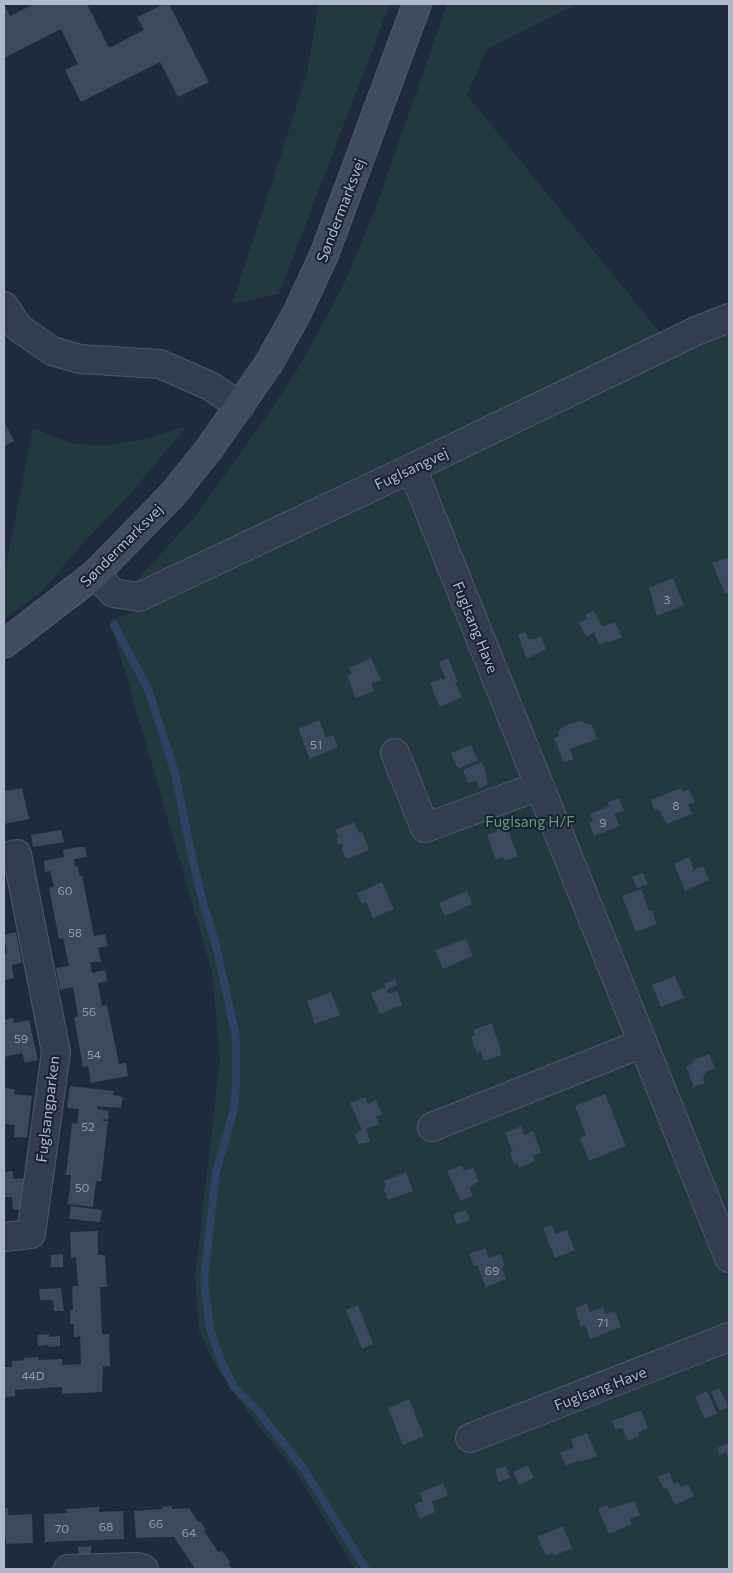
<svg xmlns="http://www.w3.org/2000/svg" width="733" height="1573" font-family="Commissioner,sans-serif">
<rect width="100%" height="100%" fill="#202a3d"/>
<g fill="#22393e">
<path d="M319,4H390L279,294L232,304L306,77Z"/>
<path d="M447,4H577L487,49L467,95L662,335L153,582L132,585L193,519L267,416L302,362L343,286L375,210Z"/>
<path d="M729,328V1569H355L296,1472L246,1410L216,1367L199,1331L195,1277L220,1059L212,972L110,620L143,609Z"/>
<path d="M187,426L124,501L85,541L41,592L4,619V575L33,428C46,433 60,440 73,443C112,450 151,438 187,426Z"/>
</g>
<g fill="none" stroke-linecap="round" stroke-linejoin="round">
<path stroke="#304264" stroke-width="8" d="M114,625L148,689L175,773L190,848L203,903L216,945L236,1037V1088L233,1113L216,1172L204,1280L210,1329L222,1363L234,1387L258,1411L303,1468L366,1569"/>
</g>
<g fill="#3b485d">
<path d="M4,4L10,16L34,4H87L109,48L144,30L137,17L164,4H169L209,82L178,97L160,62L81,102L65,70L78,64L61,29L4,58Z"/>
<path d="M4,421L14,441L4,446Z"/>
<path d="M729,557V592L725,594L712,563Z"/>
<path d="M673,578L684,605L657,616L649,588Z"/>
<path d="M594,611L602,627L615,622L622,637L608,643V641L599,645L594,633L586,637L579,622L587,619L586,614Z"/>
<path d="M525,632L528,639L531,638L532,640L541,636L546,649L527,659L518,634Z"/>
<path d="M371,658L381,680L371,684L374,691L356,698L347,676L352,674L349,668Z"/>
<path d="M448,658L458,682L455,683L462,697L440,707L430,683L442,678L443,680L446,679L439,662Z"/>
<path d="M319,720L326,738L333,735L338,747L310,759L298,729Z"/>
<path d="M579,721L592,725L597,739L570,749L574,759L564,762L554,738L559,736L558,731L564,726Z"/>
<path d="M471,745L478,760L458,769L451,753Z"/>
<path d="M482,762L487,775L485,776L488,784L479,788L476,780L468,783L463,770Z"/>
<path d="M22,788L29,819L4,824V791Z"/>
<path d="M681,788L683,792L689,789L695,802L688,805L692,814L667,824L659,810L655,811L651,800Z"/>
<path d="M619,798L624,810L614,814L620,826L594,836L589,823L593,821L590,814L609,806L608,802Z"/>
<path d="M354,822L359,833L362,832L369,850L348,859L347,857L345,858L341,848L343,847L341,843L338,845L336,838L339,837L335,830Z"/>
<path d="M506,825L518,856L504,861L503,857L496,860L487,835L498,831L496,829Z"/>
<path d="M61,830L64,842L33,847L31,835Z"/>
<path d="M79,847H85L87,857L74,859L75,866H77L80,876H82L94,936L105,934L108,946L98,948L101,962H90L92,973L105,970L107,981L98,983L102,1006L107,1005L119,1064L126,1063L128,1076L91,1083L88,1066L83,1067L74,1017L78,1016L73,987L60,990L56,968L69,966L63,938L59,939L49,888L54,887L50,871L45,872L44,861L64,857L63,850Z"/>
<path d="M689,857L694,870L703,866L709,880L685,891L674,864Z"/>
<path d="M643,873L648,884L637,888L632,877Z"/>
<path d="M382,882L394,909L373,918L366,902L362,904L357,893Z"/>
<path d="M641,889L649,911L652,910L657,924L636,932L622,896Z"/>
<path d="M467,891L472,904L445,916L439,903Z"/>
<path d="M16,932L22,963L12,965L14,978L4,980V954L7,953L4,935Z"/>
<path d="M466,939L473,956L443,969L435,950Z"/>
<path d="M675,976L684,998L661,1007L652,985Z"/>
<path d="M395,979L397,985L387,990L389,994L397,991L402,1005L380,1014L371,993L385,987L384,984Z"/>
<path d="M331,992L340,1015L315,1024L307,1001Z"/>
<path d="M13,1018L14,1023L29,1020L38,1060L25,1063L22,1053L4,1057V1020Z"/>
<path d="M492,1023L502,1055L484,1061L481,1052L477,1053L471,1037L475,1035L473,1030Z"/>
<path d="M709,1054L715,1068L706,1072L703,1078L705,1083L694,1087L686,1066L693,1063L692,1061Z"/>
<path d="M70,1086L114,1091L113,1095L123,1097L121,1108L97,1106V1109L109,1111L108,1120L103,1119V1121H108L101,1182L96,1181L93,1207L68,1204L71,1175H66L72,1123L77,1124L79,1109L67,1108Z"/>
<path d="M4,1088L15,1089L14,1094L32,1096L27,1138L14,1137L15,1125L4,1124Z"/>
<path d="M605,1094L626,1146L589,1161L580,1138L586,1135L575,1106Z"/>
<path d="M365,1097L368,1104L376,1100L382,1114L376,1117L379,1124L366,1129L370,1141L363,1144L362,1143L359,1144L355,1134L362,1130L350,1103Z"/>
<path d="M521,1126L524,1135L533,1131L541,1152L533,1156L535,1161L519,1168L517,1163L514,1164L510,1153L513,1152L505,1133Z"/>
<path d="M462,1165L464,1171L473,1168L479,1182L469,1187L473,1196L460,1201L447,1171Z"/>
<path d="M13,1171V1179L24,1178L25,1209L13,1210L12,1197H4V1172Z"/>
<path d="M406,1172L413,1191L388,1200L383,1188L386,1187L384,1181Z"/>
<path d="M71,1206L102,1210L100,1222L69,1219Z"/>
<path d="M466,1210L470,1220L457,1225L453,1215Z"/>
<path d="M552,1225L556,1234L567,1230L575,1250L555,1258L543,1228Z"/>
<path d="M98,1231V1255H105L107,1287H100L102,1334H109L110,1366H103L102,1392L62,1394V1387L15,1390V1396L4,1397V1367H12V1361L24,1360V1358L38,1357V1360L62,1359V1365L81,1364L80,1336L74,1337V1324H70V1310H73L72,1286H78L76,1257L71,1258L70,1232Z"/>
<path d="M485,1248L489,1258L500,1254L505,1266L502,1267L506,1279L486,1287L477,1265L474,1266L469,1254Z"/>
<path d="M63,1254V1267H51V1255Z"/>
<path d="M61,1288L64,1311H54L53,1301L51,1300H40L39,1289Z"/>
<path d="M587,1303L590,1312L603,1307L605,1314L615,1311L621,1327L590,1339L585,1325L581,1327L575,1308Z"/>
<path d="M358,1305L373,1344L362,1349L346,1310Z"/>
<path d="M49,1334V1337L60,1336V1346L48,1347L49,1345L38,1346L37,1335Z"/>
<path d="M719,1388L728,1407L720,1411L711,1392Z"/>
<path d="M707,1391L717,1413L705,1419L695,1397Z"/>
<path d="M409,1399L424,1436L403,1445L388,1408Z"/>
<path d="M641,1410L648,1428L638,1433L639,1436L628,1441L622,1428L615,1430L612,1421Z"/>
<path d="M587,1433L597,1456L581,1462L580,1460L566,1466L560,1453L574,1447L571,1439Z"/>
<path d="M727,1443L729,1447V1460L726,1452L719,1455L717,1448Z"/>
<path d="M528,1465L534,1478L519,1485L513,1472Z"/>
<path d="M506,1466L510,1478L499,1482L495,1470Z"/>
<path d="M669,1472L674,1484L678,1482L681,1487L688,1484L694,1496L675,1505L667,1488L664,1489L658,1477Z"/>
<path d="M443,1483L448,1495L432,1502L435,1512L420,1519L414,1504L423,1501L420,1493Z"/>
<path d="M635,1501L640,1515L630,1519L632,1524L609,1534L598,1509L607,1505L609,1509Z"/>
<path d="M172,1506V1509L189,1508L198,1522L200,1521L206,1530L204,1531L218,1552L222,1551L230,1562L227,1566L229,1564L232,1569H195L174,1537L136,1538L134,1511L162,1509V1507Z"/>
<path d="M99,1507V1512L123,1511L124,1539L45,1542L44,1514L67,1513V1509Z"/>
<path d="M8,1508V1515L32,1514L33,1543L6,1544V1538H4V1509Z"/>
<path d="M563,1526L572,1548L554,1556L552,1553L546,1556L537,1537Z"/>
<path d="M91,1546V1557L79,1558L78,1547Z"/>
</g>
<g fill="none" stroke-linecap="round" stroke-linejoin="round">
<g stroke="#4f5768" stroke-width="30">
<g id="street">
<path d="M4,306L19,328L52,351L80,359L160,364L210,386L240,406"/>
<path d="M412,468L729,1258"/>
<path d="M95,574L113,593L139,597L412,468L696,331L729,318"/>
<path d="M395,753L425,828L539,786"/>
<path d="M4,857L17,854L56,1052L31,1234L4,1237"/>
<path d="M432,1127L643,1043"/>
<path d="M470,1438L729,1337"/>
<path d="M68,1569L137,1567L144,1569"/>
</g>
</g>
<g stroke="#4f5768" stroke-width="30">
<path id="secondary" d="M4,644L95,574L173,494L209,449L269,363L297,313L324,255L417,4"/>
</g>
<use href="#street" stroke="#343d4d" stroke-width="28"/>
<use href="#secondary" stroke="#414b60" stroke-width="28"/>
</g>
<g text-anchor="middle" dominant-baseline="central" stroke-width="4" stroke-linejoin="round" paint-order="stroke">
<g font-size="12" fill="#929bae">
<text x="667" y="599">3</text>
<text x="316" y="744">51</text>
<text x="676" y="805">8</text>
<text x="603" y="822">9</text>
<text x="65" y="890">60</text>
<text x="75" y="932">58</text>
<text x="89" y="1011">56</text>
<text x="21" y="1038">59</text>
<text x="94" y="1054">54</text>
<text x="88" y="1126">52</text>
<text x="82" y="1187">50</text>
<text x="492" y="1270">69</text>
<text x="603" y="1322">71</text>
<text x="33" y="1375">44D</text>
<text x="156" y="1523">66</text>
<text x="106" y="1526">68</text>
<text x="62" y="1528">70</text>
<text x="189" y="1532">64</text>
</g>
<g font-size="15" fill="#afb7c9" stroke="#192231">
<text transform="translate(340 210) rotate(-69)">Søndermarksvej</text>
<text transform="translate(411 468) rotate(-25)">Fuglsangvej</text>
<text transform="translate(121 545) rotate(-45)">Søndermarksvej</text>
<text transform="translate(476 627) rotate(68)">Fuglsang Have</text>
<text transform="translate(47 1109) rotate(-83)">Fuglsangparken</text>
<text transform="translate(600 1388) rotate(-21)">Fuglsang Have</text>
</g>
<g font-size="15" fill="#639c74" stroke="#192231">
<text x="530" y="821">Fuglsang H/F</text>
</g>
</g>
<rect width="733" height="1573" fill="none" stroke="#afb7c9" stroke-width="10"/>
</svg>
